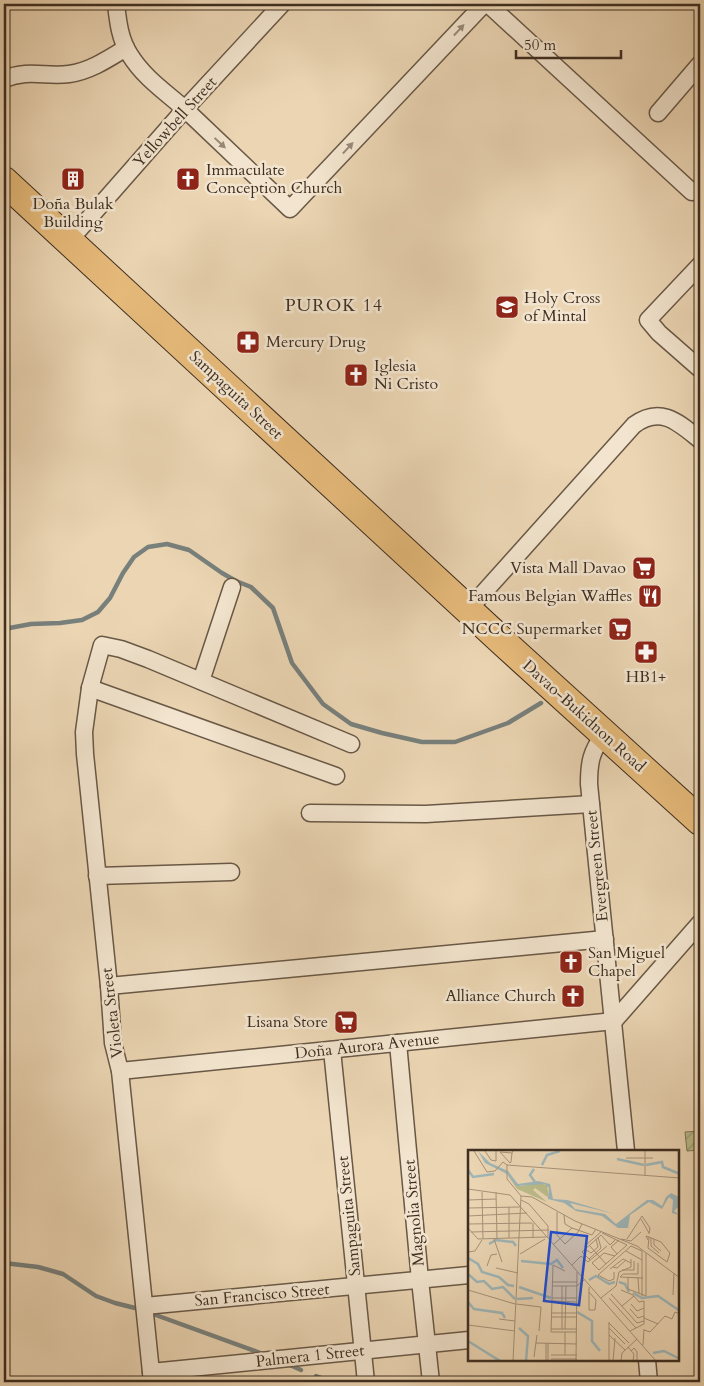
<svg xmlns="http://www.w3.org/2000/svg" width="704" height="1386" font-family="Cardo,serif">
<defs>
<pattern id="garden-furrows" width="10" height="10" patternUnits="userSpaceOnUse" patternTransform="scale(1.25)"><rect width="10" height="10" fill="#babc8a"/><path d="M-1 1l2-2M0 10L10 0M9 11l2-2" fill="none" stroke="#999970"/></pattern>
</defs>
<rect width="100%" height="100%" fill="#ebd5b3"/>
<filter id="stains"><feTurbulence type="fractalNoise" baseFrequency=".004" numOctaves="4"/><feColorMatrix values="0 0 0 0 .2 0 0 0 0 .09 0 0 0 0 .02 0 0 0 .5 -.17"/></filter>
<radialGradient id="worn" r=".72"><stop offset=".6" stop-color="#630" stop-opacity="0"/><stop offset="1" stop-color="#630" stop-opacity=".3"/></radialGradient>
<path fill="url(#garden-furrows)" stroke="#7c7556" d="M700,1131V1150L687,1151L685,1132Z"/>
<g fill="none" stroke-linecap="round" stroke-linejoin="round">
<g stroke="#78807c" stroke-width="4.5">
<path d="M4,629L31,624L60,623L82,620L98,612L110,598L123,573L134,557L148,547L167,544L189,550L222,573L236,581L251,587L273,608L292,663L323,704L351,724L382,733L422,742H455L508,723L541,703"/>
<path d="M4,1263L38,1267L63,1274L96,1296L115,1303L139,1309"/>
<path d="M153,1314L263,1354"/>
<path d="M288,1364L301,1370"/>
<path d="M316,1376L332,1382"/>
</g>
<g stroke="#695846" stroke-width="19">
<g id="street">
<path d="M116,4C118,22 120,40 130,55C144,78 167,93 187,111C222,144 256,177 290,209L484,4"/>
<path d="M488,4L692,192"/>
<path d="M4,79C29,69 45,77 69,74C90,71 108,59 126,48"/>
<path d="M658,113L700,64"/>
<path d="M69,241L185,109L282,4"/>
<path d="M700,265L648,320L659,333L700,369"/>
<path d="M468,610L634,425C661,405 679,423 700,440"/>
<path d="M201,681L232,587"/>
<path d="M90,688L336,776"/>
<path d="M604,734C591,752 589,762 589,784L626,1151"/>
<path d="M310,813L426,814L591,804"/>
<path d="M97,876L231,872"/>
<path d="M109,986L605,939"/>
<path d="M398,1043L420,1280L431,1382"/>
<path d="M332,1050L366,1382"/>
<path d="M120,1071L614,1021L700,923"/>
<path d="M145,1306L469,1275"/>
<path d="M647,1360L649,1382"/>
<path d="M151,1372L469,1340"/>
<path d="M152,1382L120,1071L113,1043L109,986L85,754L84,732L90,688L102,645L121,649L148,659L351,744"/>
</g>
</g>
<g stroke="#3e2e21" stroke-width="30">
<path id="highway" d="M4,181L504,643L700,821"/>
</g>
<use href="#street" stroke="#f2e4ce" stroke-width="16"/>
<use href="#highway" stroke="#e6ba7a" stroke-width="28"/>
</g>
<defs><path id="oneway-solid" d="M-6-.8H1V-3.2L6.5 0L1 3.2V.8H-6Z" transform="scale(1.25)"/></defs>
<g fill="#988978">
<use href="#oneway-solid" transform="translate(459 30) rotate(-47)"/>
<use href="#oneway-solid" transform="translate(220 143) rotate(43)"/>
<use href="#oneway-solid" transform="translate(348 148) rotate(-47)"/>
</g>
<defs>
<g id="building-square" transform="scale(1.25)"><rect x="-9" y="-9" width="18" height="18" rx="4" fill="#8f2418" stroke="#f2e4ce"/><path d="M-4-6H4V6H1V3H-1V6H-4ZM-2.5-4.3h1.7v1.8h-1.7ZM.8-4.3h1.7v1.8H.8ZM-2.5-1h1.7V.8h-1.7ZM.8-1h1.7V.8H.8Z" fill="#fff"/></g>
<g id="church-square" transform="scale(1.25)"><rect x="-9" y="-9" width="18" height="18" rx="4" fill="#8f2418" stroke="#f2e4ce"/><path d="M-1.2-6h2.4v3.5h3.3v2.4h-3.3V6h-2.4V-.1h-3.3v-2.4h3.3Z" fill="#fff"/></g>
<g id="school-square" transform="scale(1.25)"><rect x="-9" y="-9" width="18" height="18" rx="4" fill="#8f2418" stroke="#f2e4ce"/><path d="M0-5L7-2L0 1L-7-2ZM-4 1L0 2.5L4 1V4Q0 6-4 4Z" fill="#fff"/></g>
<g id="pharmacy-square" transform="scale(1.25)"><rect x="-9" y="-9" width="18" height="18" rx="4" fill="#8f2418" stroke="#f2e4ce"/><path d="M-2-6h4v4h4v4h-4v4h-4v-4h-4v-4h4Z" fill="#fff"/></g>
<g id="supermarket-square" transform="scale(1.25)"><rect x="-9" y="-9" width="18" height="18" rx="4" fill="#8f2418" stroke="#f2e4ce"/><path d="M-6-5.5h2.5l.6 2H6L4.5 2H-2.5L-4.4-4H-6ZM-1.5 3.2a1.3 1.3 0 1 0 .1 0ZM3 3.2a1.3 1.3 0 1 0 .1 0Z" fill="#fff"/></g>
<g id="restaurant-square" transform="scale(1.25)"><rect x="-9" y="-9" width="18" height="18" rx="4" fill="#8f2418" stroke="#f2e4ce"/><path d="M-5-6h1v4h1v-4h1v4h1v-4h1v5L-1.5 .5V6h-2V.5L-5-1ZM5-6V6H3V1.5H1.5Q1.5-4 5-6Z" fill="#fff"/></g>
</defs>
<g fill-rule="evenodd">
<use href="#building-square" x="73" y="179"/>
<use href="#church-square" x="188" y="179"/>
<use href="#school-square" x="507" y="307"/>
<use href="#pharmacy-square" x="248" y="342"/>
<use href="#church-square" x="356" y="375"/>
<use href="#supermarket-square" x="644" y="568"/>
<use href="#restaurant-square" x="650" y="596"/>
<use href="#supermarket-square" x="620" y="629"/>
<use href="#pharmacy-square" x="646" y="652"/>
<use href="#church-square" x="571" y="962"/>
<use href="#church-square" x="573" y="996"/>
<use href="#supermarket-square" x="346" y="1022"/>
</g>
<g text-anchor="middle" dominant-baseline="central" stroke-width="5" stroke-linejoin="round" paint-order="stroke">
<g font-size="16" fill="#3e2e21" stroke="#f2e4ce">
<text transform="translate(175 122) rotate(-48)">Yellowbell Street</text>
<text transform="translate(236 395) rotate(43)">Sampaguita Street</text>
<text transform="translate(584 716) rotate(42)">Davao-Bukidnon Road</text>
<text transform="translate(597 866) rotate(-96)">Evergreen Street</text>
<text transform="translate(112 1013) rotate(-97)">Violeta Street</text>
<text transform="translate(367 1046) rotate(-6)">Doña Aurora Avenue</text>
<text transform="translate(414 1213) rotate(-95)">Magnolia Street</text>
<text transform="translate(349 1216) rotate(-96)">Sampaguita Street</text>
<text transform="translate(262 1295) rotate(-5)">San Francisco Street</text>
<text transform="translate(310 1356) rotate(-6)">Palmera 1 Street</text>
</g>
<g font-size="16" fill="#3e2e21" stroke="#f2e4ce" text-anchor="start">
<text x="206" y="170">Immaculate<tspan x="206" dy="18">Conception Church</tspan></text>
<text x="73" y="204" text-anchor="middle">Doña Bulak<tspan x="73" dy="18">Building</tspan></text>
<text x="524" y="298">Holy Cross<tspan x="524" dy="18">of Mintal</tspan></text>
<text x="266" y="342">Mercury Drug</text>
<text x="374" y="366">Iglesia<tspan x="374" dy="18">Ni Cristo</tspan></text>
<text x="626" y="568" text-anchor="end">Vista Mall Davao</text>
<text x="632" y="596" text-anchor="end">Famous Belgian Waffles</text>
<text x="602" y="629" text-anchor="end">NCCC Supermarket</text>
<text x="646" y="677" text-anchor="middle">HB1+</text>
<text x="588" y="953">San Miguel<tspan x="588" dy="18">Chapel</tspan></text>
<text x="556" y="996" text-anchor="end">Alliance Church</text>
<text x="328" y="1022" text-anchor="end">Lisana Store</text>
</g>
<g font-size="18" letter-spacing="1" fill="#3e2e21" stroke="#f2e4ce">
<text x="334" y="305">PUROK 14</text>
</g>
</g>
<g transform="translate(468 1150)">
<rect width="211" height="211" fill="#ebd5b3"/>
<path d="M39,24L52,36L72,33L79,35L81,48L67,38L65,40L79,52L49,39Z" fill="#babc8a"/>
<path d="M10,1L22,13L40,21L50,34L70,31L82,34L85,49L99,50L147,64L164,54L147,64L102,53L107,59L137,64L148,74L179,50H185L194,56L198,47L203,43L211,47V56L206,61L211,65L204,63L205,50L201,47L194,59L181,52L162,65L160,78H150L134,66L108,61L96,53L80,49L81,38L77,34L48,36L39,24L17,13Z" fill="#9eb6b8"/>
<path fill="none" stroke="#9eb6b8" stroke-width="2.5" d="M149,9L176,15M74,15L79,5L92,1M178,15L194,12L195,17L212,24M66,19L62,25L67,32M0,20L5,27L26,24M21,94L28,90L45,92L48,96M0,108L10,114L14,122L31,127L40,135L46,136M53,111L83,114L89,110L95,118M0,124L9,132L16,131L24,139L35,137L47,149M121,130L128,126L141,134L147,132M151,132L157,134L161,142M51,137L83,148M165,143L174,148L190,146L212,161M49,149L65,148M0,152L6,159L34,163L37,168M109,162L124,171V191L132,201M51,178L60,186L58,211M0,191L32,211M185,203L196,201L212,209"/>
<path fill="none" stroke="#a69279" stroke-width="1" d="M6,1L19,22L27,21L35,12L39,15M17,1L23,10L28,11V1M177,1V25M44,3L32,2L42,13L43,12L44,3L45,1M158,8H185M39,15V29L53,46L45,211M39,15L212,28M0,39L42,45L188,211M14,42L15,89M28,42L29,89M53,46L64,47L107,71L169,96L212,128M0,50L28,49M53,50L61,54L80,76V88M41,57V88M0,58L52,57M89,62V85L97,94L110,82L114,74M96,65L97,74L104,78L124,85L128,79M0,66L59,63M173,69L181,83M0,74L64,73M0,78L10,89L78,87M3,82L81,80M134,83L159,95L131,120L124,113L136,103L147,106M133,85L142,95L148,89M65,88V73M183,88V96L191,103M26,89L34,112M153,89L163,91L173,82M159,89L174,66L182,78L181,84M186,89V95L193,101M180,90L178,86L181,87L193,92L202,103L199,112L180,98L181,87M86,94L104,78M118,95L134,81M121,95L138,114M117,99L123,103L130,97L128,89M158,101L174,110M174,101V146M0,102L7,101L14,90M52,104L77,89M149,104L143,97L151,90M121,109L133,98L130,87M122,110L114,102L133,85M120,112L139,96M104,115L113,106L120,112M19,116L23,105L29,104M145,117L149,118L158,110M28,118L50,123M142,119L155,109L163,113M154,120H166V111M97,121L85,115L83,182H109M130,125L163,96L174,101M130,125L141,131L146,129V122M152,127L155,124H170V113M152,127L175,128M160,128V139L178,146V103M170,128L171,143M84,132H109M84,136H109L116,130M0,140L47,154M153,140L165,145L171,152L176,151V174L162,181M121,142L128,150L127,160H121V137M143,144L169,173L176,171M205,145L206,123M84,148H109M133,148L148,136L151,122L163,117V109M141,148L168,178M84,151L109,152M48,154L73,157L71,181M163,154L169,161L176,158M154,156L166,146M162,159L170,168L176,166M84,163H109M84,167H109M176,168L190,174M31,169L47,171M141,172V211M141,173L161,193M0,175L47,181M141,178L157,194M83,179H109M94,179V136M97,179L98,136M176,180L182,182L197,166L204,169L207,162L212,164M97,182V205M141,185L157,200M68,193L109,194M78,193V211M80,193V211M175,195L176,179M160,197L166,204L165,211M163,201L166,198L169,202V211M83,205H109M66,207L69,185M83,209H109M108,211L109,122M145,211L147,188M153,211L154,203L169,189"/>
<path fill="#1d4ed8" fill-opacity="0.15" stroke="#1d4ed8" stroke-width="2.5" d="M83,82L119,86L111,155L76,151Z"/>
<rect width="211" height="211" fill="none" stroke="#3e2e21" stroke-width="2.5"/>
</g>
<rect width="704" height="1386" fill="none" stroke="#ebd5b3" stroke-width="20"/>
<rect x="5" y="5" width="694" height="1376" fill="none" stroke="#3e2e21" stroke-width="2.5"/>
<rect x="10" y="10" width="684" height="1366" fill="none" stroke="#3e2e21"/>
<path d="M516 50v8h105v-8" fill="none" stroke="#3e2e21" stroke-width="2.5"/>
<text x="524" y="50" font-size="15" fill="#3e2e21" stroke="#f2e4ce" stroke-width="4" paint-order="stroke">50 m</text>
<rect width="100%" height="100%" filter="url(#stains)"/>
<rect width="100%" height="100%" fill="url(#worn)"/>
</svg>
